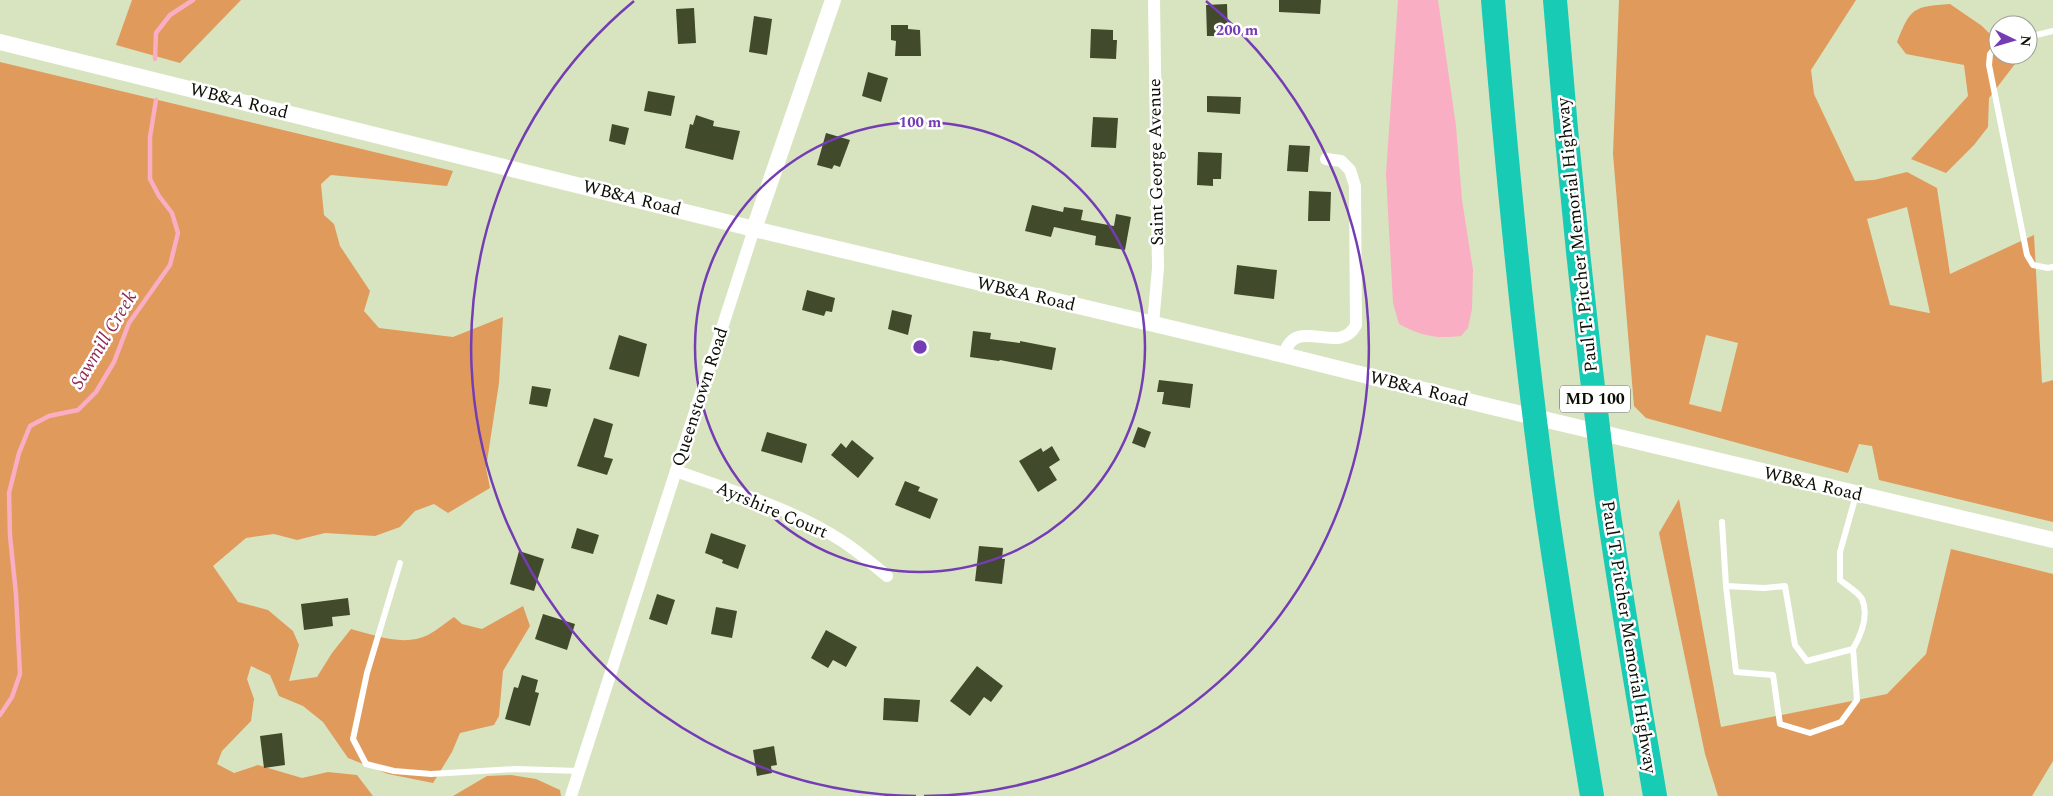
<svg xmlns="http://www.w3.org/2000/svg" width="2053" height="796" font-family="Spectral,serif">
<rect width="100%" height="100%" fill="#d8e4bf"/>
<g fill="#e09a5c" fill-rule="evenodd">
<path d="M132,0H241L180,63L116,45Z"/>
<path d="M1619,0H1856L1811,70L1814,94L1855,181L1874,180L1907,172L1937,188L1950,274L2034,235L2042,383L2053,380V522L1879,480L1872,446L1859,444L1848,473L1646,418L1634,406L1613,154ZM1907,207L1930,313H1929L1890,305L1867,219ZM1706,335L1738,343L1721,412L1689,404Z"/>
<path d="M1950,4L1982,26L1998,42V55H2012L2018,60L1989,98L1988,127L1974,145L1946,173L1911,159L1968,96L1964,65L1906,54L1897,42C1911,7 1913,7 1950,4Z"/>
<path d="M0,62L453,171L447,186L331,175L321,184L324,215L334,224L340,246L370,291L364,311L379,328L453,337L503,317L499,383L486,468L490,488L448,513L434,504L415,511L400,527L375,536L325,533L297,540L274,534L246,538L213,566L238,602L268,610L293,631L299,645L289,681L317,677L332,653L351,629C374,635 404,647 428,635C437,630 445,623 454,617L462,624L482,629L523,606L530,626L503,671L499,716L494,725L460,733L452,752L433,783L388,774L348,758L323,722L303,706L279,696L270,675L251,666L247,679L254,699L251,721L222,751L217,764L234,773L258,765L302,778L328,772L357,775L373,796H0Z"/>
<path d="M1679,499L1721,727L1887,694L1926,654L1951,549L2053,574V761L2032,796H1718L1705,754L1659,533Z"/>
<path d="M511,775L536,779L560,790L561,796H453L487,776Z"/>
</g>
<path fill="#f9aec3" d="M1398,0H1438L1456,126L1462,200L1473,270L1472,309L1468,328L1461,336C1435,339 1422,336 1399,324L1393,303L1386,174Z"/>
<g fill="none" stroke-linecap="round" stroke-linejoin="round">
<g stroke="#f9aec3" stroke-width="4.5">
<path d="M155,59L156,33L170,15L193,0"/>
<path d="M0,715L12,697L20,674L16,594L10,536L9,493L19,453L30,426L49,416L78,410L96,392L114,362L129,323L170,265L178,233L172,213L159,196L150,179V137L156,100"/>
</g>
</g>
<g fill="#414a2b">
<path d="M1279,0H1321L1320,14L1279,12Z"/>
<path d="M1227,4L1228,36H1207L1206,5Z"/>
<path d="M694,8L696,43L678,44L676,9Z"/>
<path d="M754,16L772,19L767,55L749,52Z"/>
<path d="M891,25H908V29L920,30L921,56H895L896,41L891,40Z"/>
<path d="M1091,29L1113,30V40H1117L1116,59L1090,58Z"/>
<path d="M868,72L888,78L881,102L862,96Z"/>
<path d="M648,91L675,96L671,116L644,111Z"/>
<path d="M1207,96L1241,97L1240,114L1207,112Z"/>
<path d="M696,115L714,121L713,126L740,131L733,160L685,148L690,124L693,125Z"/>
<path d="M1093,117L1118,118L1116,148L1091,147Z"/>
<path d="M612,124L629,128L625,145L609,141Z"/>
<path d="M826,133L850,140L840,167L834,165L832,169L817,165Z"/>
<path d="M1289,145L1310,146L1308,172L1287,171Z"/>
<path d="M1198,152L1222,153L1221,179H1213V186L1197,185Z"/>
<path d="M1309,191L1331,192L1330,221H1308Z"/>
<path d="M1032,205L1063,212L1064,207L1083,210L1081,220L1114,226L1116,214L1131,217L1125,250L1095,245L1096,236L1054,227L1051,237L1025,231Z"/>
<path d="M1237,265L1277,270L1274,299L1234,294Z"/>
<path d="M807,290L835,298L832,312L826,311L824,316L802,310Z"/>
<path d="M892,310L912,315L908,335L888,329Z"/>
<path d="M973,331L991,333L990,339L1020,343V341L1056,348L1052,370L1000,360L999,361L970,357Z"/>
<path d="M619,335L647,344L639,377L609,369Z"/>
<path d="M1159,380L1193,384L1190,408L1162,404L1164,392H1157Z"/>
<path d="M532,386L551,389L547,407L529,404Z"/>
<path d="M594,418L613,424L604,457L613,459L607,475L577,466Z"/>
<path d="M1138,427L1151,432L1145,448L1132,443Z"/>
<path d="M767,432L807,444L802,463L761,451Z"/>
<path d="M852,440L874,458L858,478L831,455L841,443L846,448Z"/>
<path d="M1052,446L1060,460L1049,467L1057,480L1038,492L1019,461L1041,448L1043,452Z"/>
<path d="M905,481L920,487L918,491L938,499L930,519L895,505Z"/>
<path d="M577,528L599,535L593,554L571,548Z"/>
<path d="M711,533L746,545L738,569L722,563L723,560L705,553Z"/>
<path d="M979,546L1003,548L1002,559H1005L1002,584L975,581Z"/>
<path d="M519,551L544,559L534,591L510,584Z"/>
<path d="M657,594L675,600L667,625L649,619Z"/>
<path d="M348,598L350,615L332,617L333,626L304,630L301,604Z"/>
<path d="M716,607L737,611L732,638L711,634Z"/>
<path d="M543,614L575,624L567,650L535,639Z"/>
<path d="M826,630L857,647L846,667L833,660L828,668L811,658Z"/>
<path d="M977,666L1003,686L991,702L984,697L970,716L950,701Z"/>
<path d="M522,675L538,680L535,692L539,693L530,726L505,719L514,687L518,688Z"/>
<path d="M884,698L920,700L918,722L883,720Z"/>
<path d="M282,733L285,765L264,768L260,736Z"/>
<path d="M774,746L777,765L771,766L772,773L757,776L753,750Z"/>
</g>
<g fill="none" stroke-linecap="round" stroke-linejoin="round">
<g stroke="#fff" stroke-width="6">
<path d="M2028,37L2053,31"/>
<path d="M1998,44L1990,54L1989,65L2027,255L2033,265L2048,268L2053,267"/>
<path d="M1722,522L1726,586L1736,672L1773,675L1780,724L1810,733L1841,722L1857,700L1853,649"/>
<path d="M400,563L367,673L353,739L366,764L394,771L431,774L516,769L579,771"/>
<path d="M1726,586L1764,588L1785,586L1795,645L1807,661L1853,649C1861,635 1869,615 1862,599C1858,592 1846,585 1840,580V552L1856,495"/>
</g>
<g stroke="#fff" stroke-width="12">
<path d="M1153,324L1158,268L1154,0"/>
<path d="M1284,355C1295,313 1339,358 1356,325L1355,186L1350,170L1341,161L1326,159"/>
<path d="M676,471C732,491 791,508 842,541C858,551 872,564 887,576"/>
<path d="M571,796L754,229"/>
</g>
<g stroke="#fff" stroke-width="16">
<path d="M0,42L754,229L1284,355L1488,406L2053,540"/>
<path d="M754,229L833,0"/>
</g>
<g stroke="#18cbb5" stroke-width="24">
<path d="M1493,0C1507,169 1523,338 1546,505C1560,602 1576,699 1592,796"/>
<path d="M1555,0C1568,165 1585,329 1606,493C1620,595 1638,695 1655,796"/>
</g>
</g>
<g fill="none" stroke="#743db4" stroke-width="2.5">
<circle cx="920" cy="347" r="225"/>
<path d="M916 796A449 449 0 0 1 634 1M1206 1A449 449 0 0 1 924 796"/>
</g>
<g text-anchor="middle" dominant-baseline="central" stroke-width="5" stroke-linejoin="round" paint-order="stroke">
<rect fill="#fff" stroke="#54564f" stroke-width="1" x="1560" y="385.5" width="70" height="27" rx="4"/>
<g font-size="16" font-weight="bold" fill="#0b0e03">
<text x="1595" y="399">MD 100</text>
</g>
<g font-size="18" fill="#0b0e03" stroke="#fff">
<text transform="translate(239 101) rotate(14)">WB&amp;A Road</text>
<text transform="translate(1156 162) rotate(-91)">Saint George Avenue</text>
<text transform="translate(632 198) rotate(14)">WB&amp;A Road</text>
<text transform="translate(1577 235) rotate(-96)">Paul T. Pitcher Memorial Highway</text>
<text transform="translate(1026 294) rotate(13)">WB&amp;A Road</text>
<text transform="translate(1419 389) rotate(14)">WB&amp;A Road</text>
<text transform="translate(700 397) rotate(-72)">Queenstown Road</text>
<text transform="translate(1813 484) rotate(13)">WB&amp;A Road</text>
<text transform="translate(772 510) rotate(23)">Ayrshire Court</text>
<text transform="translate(1629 637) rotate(81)">Paul T. Pitcher Memorial Highway</text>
</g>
<g font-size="19" font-style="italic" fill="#922851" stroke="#fff">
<text transform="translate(104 340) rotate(-59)">Sawmill Creek</text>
</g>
</g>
<circle cx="920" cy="347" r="8" fill="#743db4" stroke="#fff" stroke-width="2.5"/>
<g font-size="15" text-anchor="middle" font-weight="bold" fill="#743db4" stroke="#fff" stroke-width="5" stroke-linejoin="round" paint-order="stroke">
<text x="1237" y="35">200 m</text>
<text x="920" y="127">100 m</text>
</g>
<g transform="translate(2013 40) rotate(95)"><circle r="24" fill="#ffffff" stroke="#9d9f9a"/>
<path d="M0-4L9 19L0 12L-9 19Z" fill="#743db4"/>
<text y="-8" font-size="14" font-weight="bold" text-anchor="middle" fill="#0b0e03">N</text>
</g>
</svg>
